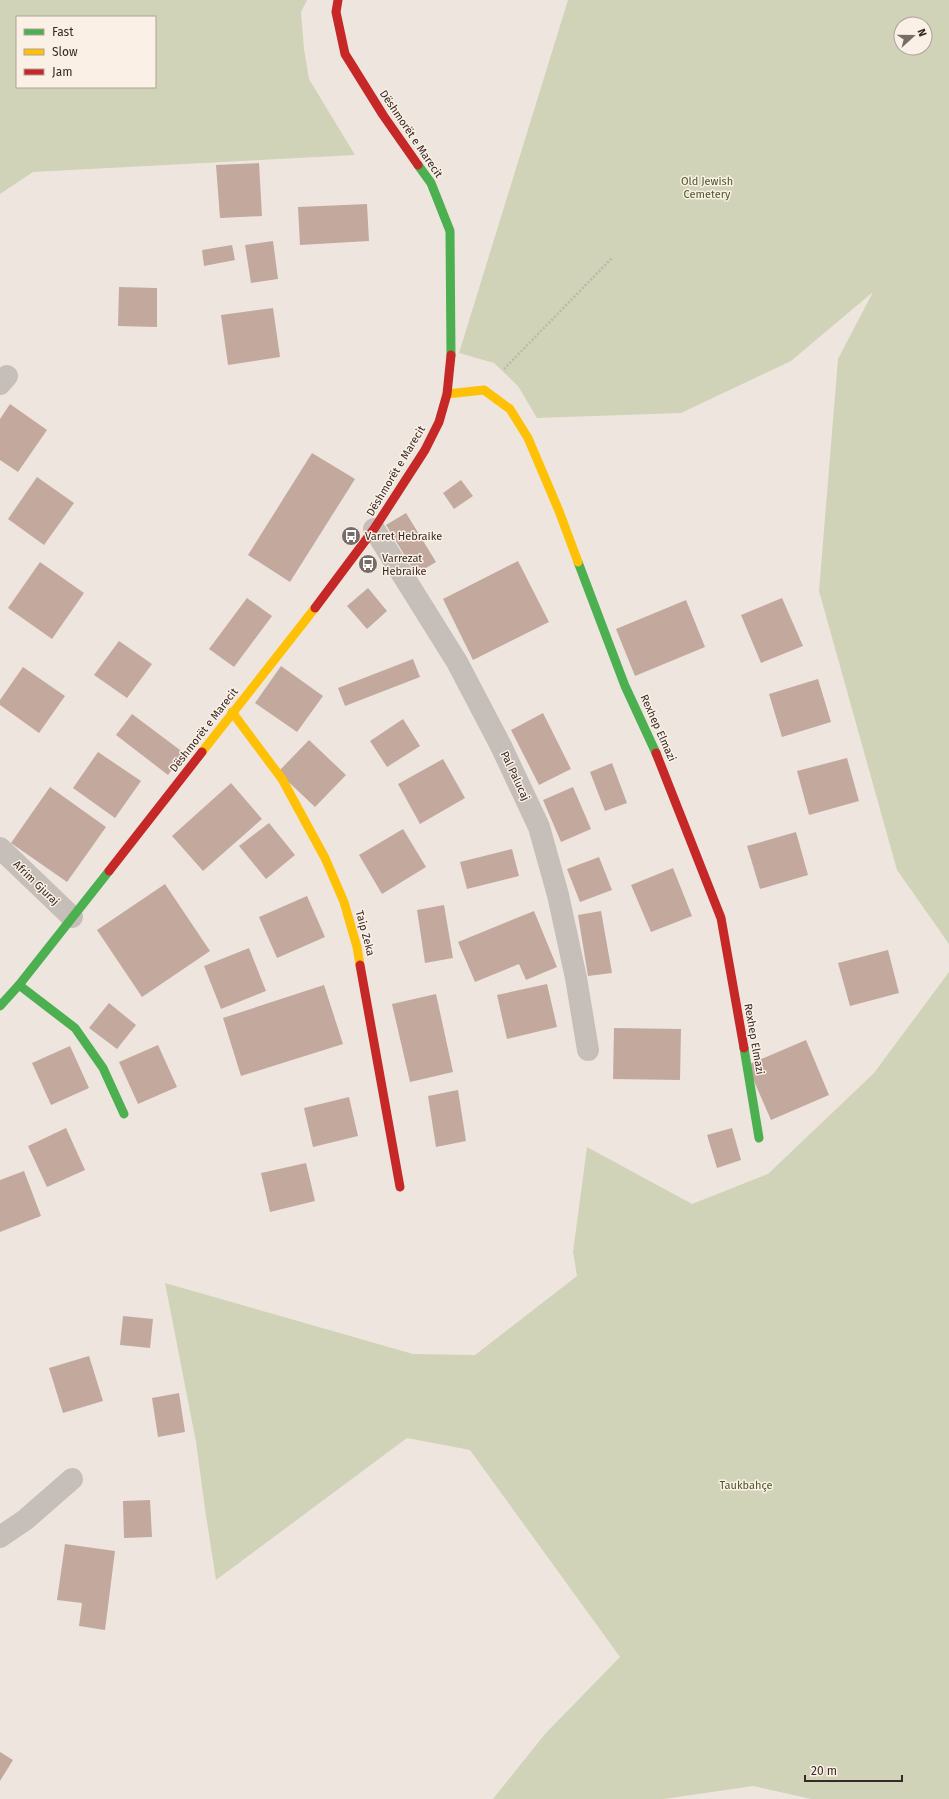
<svg xmlns="http://www.w3.org/2000/svg" width="949" height="1799" font-family="'Fira Sans',sans-serif">
<rect width="100%" height="100%" fill="#eee6de"/>
<g fill="#d0d3b7" fill-rule="evenodd">
<path d="M0,0H307L301,12L304,49L309,79L355,155L33,172L0,194ZM17,17H155V87H17Z"/>
<path d="M568,0H949V944L897,870L819,591L838,359L873,292L791,361L681,413L537,418L518,386L494,363L459,353ZM901,24H925V48H901Z"/>
<path d="M949,972V1799H811L753,1786L664,1799H493L545,1734L620,1657L470,1450L407,1438L216,1580L205,1509L196,1442L165,1283L413,1354L475,1355L577,1276L573,1252L587,1147L692,1204L768,1174L874,1073Z"/>
</g>
<g fill="#c3a89e">
<path d="M259,163L262,216L220,218L216,165Z"/>
<path d="M367,204L369,241L300,245L298,207Z"/>
<path d="M273,241L278,279L251,283L245,245Z"/>
<path d="M232,245L235,260L204,266L202,250Z"/>
<path d="M119,287L157,288V327L118,326Z"/>
<path d="M273,308L280,357L228,365L221,315Z"/>
<path d="M10,404L47,430L18,472L0,460V419Z"/>
<path d="M312,453L355,479L290,582L248,555Z"/>
<path d="M37,477L74,503L44,545L8,519Z"/>
<path d="M461,480L473,496L454,509L443,493Z"/>
<path d="M406,513L436,562L416,574L386,525Z"/>
<path d="M518,561L549,622L473,660L443,599Z"/>
<path d="M40,562L84,593L52,639L8,608Z"/>
<path d="M368,588L387,611L367,629L347,606Z"/>
<path d="M247,598L272,616L234,667L209,649Z"/>
<path d="M782,598L803,646L761,663L741,615Z"/>
<path d="M686,600L705,647L635,676L616,629Z"/>
<path d="M119,641L152,664L127,698L94,675Z"/>
<path d="M413,659L420,677L345,706L338,688Z"/>
<path d="M281,666L323,696L297,732L255,703Z"/>
<path d="M23,667L65,696L39,733L0,705V700Z"/>
<path d="M818,679L831,722L782,737L769,694Z"/>
<path d="M543,713L571,769L539,785L511,730Z"/>
<path d="M132,714L184,753L168,775L116,735Z"/>
<path d="M403,719L420,746L387,767L370,741Z"/>
<path d="M309,740L346,775L315,807L278,772Z"/>
<path d="M98,752L141,781L115,818L73,788Z"/>
<path d="M847,758L859,801L809,815L797,771Z"/>
<path d="M443,759L465,798L420,824L398,784Z"/>
<path d="M612,763L627,803L605,811L590,772Z"/>
<path d="M231,783L262,819L203,871L172,836Z"/>
<path d="M50,787L106,827L67,882L11,843Z"/>
<path d="M573,787L591,829L561,842L543,800Z"/>
<path d="M269,823L295,855L266,879L239,846Z"/>
<path d="M403,829L426,867L382,894L359,855Z"/>
<path d="M796,832L808,875L760,889L747,846Z"/>
<path d="M512,849L519,876L467,889L460,862Z"/>
<path d="M599,857L612,890L580,902L567,869Z"/>
<path d="M673,868L692,916L651,932L631,885Z"/>
<path d="M165,884L210,951L142,997L97,930Z"/>
<path d="M307,896L325,937L277,958L259,917Z"/>
<path d="M444,905L453,958L425,963L417,910Z"/>
<path d="M534,911L557,967L526,980L519,964L475,982L458,942Z"/>
<path d="M601,911L612,973L588,976L578,915Z"/>
<path d="M249,948L266,991L221,1009L204,966Z"/>
<path d="M888,950L899,993L850,1006L838,963Z"/>
<path d="M547,984L557,1027L507,1039L497,995Z"/>
<path d="M324,985L343,1044L241,1076L223,1018Z"/>
<path d="M436,994L453,1072L410,1082L392,1004Z"/>
<path d="M109,1003L136,1025L117,1049L89,1028Z"/>
<path d="M614,1028L681,1029L680,1080L613,1079Z"/>
<path d="M806,1040L829,1095L771,1120L747,1065Z"/>
<path d="M158,1045L177,1087L138,1104L119,1062Z"/>
<path d="M70,1046L89,1088L51,1105L32,1063Z"/>
<path d="M458,1090L466,1141L436,1147L428,1096Z"/>
<path d="M349,1097L358,1136L313,1147L304,1108Z"/>
<path d="M66,1128L85,1170L47,1187L28,1146Z"/>
<path d="M732,1128L741,1160L717,1168L707,1135Z"/>
<path d="M306,1163L315,1201L270,1212L261,1173Z"/>
<path d="M24,1171L41,1216L0,1232V1180Z"/>
<path d="M123,1316L153,1319L150,1348L120,1345Z"/>
<path d="M89,1356L103,1401L63,1413L49,1368Z"/>
<path d="M179,1393L185,1432L158,1437L152,1398Z"/>
<path d="M150,1500L152,1537L124,1538L123,1501Z"/>
<path d="M65,1544L115,1551L105,1630L79,1626L82,1603L57,1600Z"/>
<path d="M0,1752L13,1760L0,1781Z"/>
</g>
<g fill="none" stroke-linecap="round" stroke-linejoin="round">
<path stroke="#bfb6b0" stroke-width="2.5" stroke-dasharray="2 2" stroke-linecap="butt" d="M504,369L612,258"/>
<g stroke="#c6beb8" stroke-width="22">
<path d="M0,384L7,376"/>
<path d="M374,529L457,662L501,746L539,827L558,895L576,978L588,1050"/>
<path d="M0,848L72,917"/>
<path d="M0,1537L25,1520L72,1479"/>
</g>
<g stroke="#4caf50" stroke-width="9">
<path d="M418,165L431,183L450,231L451,355"/>
<path d="M578,562L625,686L656,753"/>
<path d="M19,985L75,1028L103,1068L124,1114"/>
<path d="M0,1006L19,985L109,871"/>
<path d="M744,1048L759,1138"/>
</g>
<g stroke="#ffc107" stroke-width="9">
<path d="M447,394L484,390L510,409L528,438L559,511L578,562"/>
<path d="M232,712L282,779L325,858L344,902L357,947L360,965"/>
<path d="M202,752L315,608"/>
</g>
<g stroke="#c62828" stroke-width="9">
<path d="M338,0L336,12L345,54L383,115L418,165"/>
<path d="M315,608L374,529L425,450L439,422L447,394L451,355"/>
<path d="M656,753L721,918L744,1048"/>
<path d="M109,871L202,752"/>
<path d="M360,965L400,1187"/>
</g>
</g>
<defs>
<g id="bus-disc" transform="scale(1)"><circle r="9.5" fill="#776c66" stroke="#fbf0e5"/><path d="M-5-6H5V4H4V6H2V4H-2V6H-4V4H-5ZM-3.5-4V0h7V-4ZM-3.5 1.2v1.5H-2V1.2ZM2 1.2v1.5H3.5V1.2Z" fill="#fff"/></g>
</defs>
<g fill-rule="evenodd">
<use href="#bus-disc" x="351" y="536"/>
<use href="#bus-disc" x="368" y="564"/>
</g>
<g text-anchor="middle" dominant-baseline="central" stroke-width="3" stroke-linejoin="round" paint-order="stroke">
<g font-size="11" fill="#372a26" stroke="#fbf0e5">
<text transform="translate(411 134) rotate(56)">Dëshmorët e Marecit</text>
<text transform="translate(396 471) rotate(-59)">Dëshmorët e Marecit</text>
<text transform="translate(658 728) rotate(66)">Rexhep Elmazi</text>
<text transform="translate(204 730) rotate(-52)">Dëshmorët e Marecit</text>
<text transform="translate(515 776) rotate(65)">Pal Palucaj</text>
<text transform="translate(36 883) rotate(44)">Afrim Gjuraj</text>
<text transform="translate(365 933) rotate(75)">Taip Zeka</text>
<text transform="translate(754 1039) rotate(80)">Rexhep Elmazi</text>
</g>
<g font-size="11" fill="#485727" stroke="#fbf0e5">
<text x="707" y="181">Old Jewish<tspan x="707" dy="13">Cemetery</tspan></text>
<text x="746" y="1485">Taukbahçe</text>
</g>
<g font-size="11" fill="#372a26" stroke="#fbf0e5" text-anchor="start">
<text x="365" y="536">Varret Hebraike</text>
<text x="382" y="558">Varrezat<tspan x="382" dy="13">Hebraike</tspan></text>
</g>
</g>
<rect x="16" y="16" width="140" height="72" fill="#fbf0e5" stroke="#ada199"/>
<rect x="24" y="29" width="20" height="6" fill="#4caf50" stroke="#ada199"/>
<text x="52" y="36" font-size="12" fill="#372a26">Fast</text>
<rect x="24" y="49" width="20" height="6" fill="#ffc107" stroke="#ada199"/>
<text x="52" y="56" font-size="12" fill="#372a26">Slow</text>
<rect x="24" y="69" width="20" height="6" fill="#c62828" stroke="#ada199"/>
<text x="52" y="76" font-size="12" fill="#372a26">Jam</text>
<g transform="translate(913 36) rotate(69)"><circle r="19" fill="#fbf0e5" stroke="#ada199"/>
<path d="M0-3L7 15L0 10L-7 15Z" fill="#776c66"/>
<text y="-6" font-size="11" font-weight="bold" text-anchor="middle" fill="#372a26">N</text>
</g>
<path d="M805 1775v6h97v-6" fill="none" stroke="#372a26" stroke-width="2"/>
<text x="811" y="1775" font-size="12" fill="#372a26" stroke="#fbf0e5" stroke-width="3" paint-order="stroke">20 m</text>
</svg>
